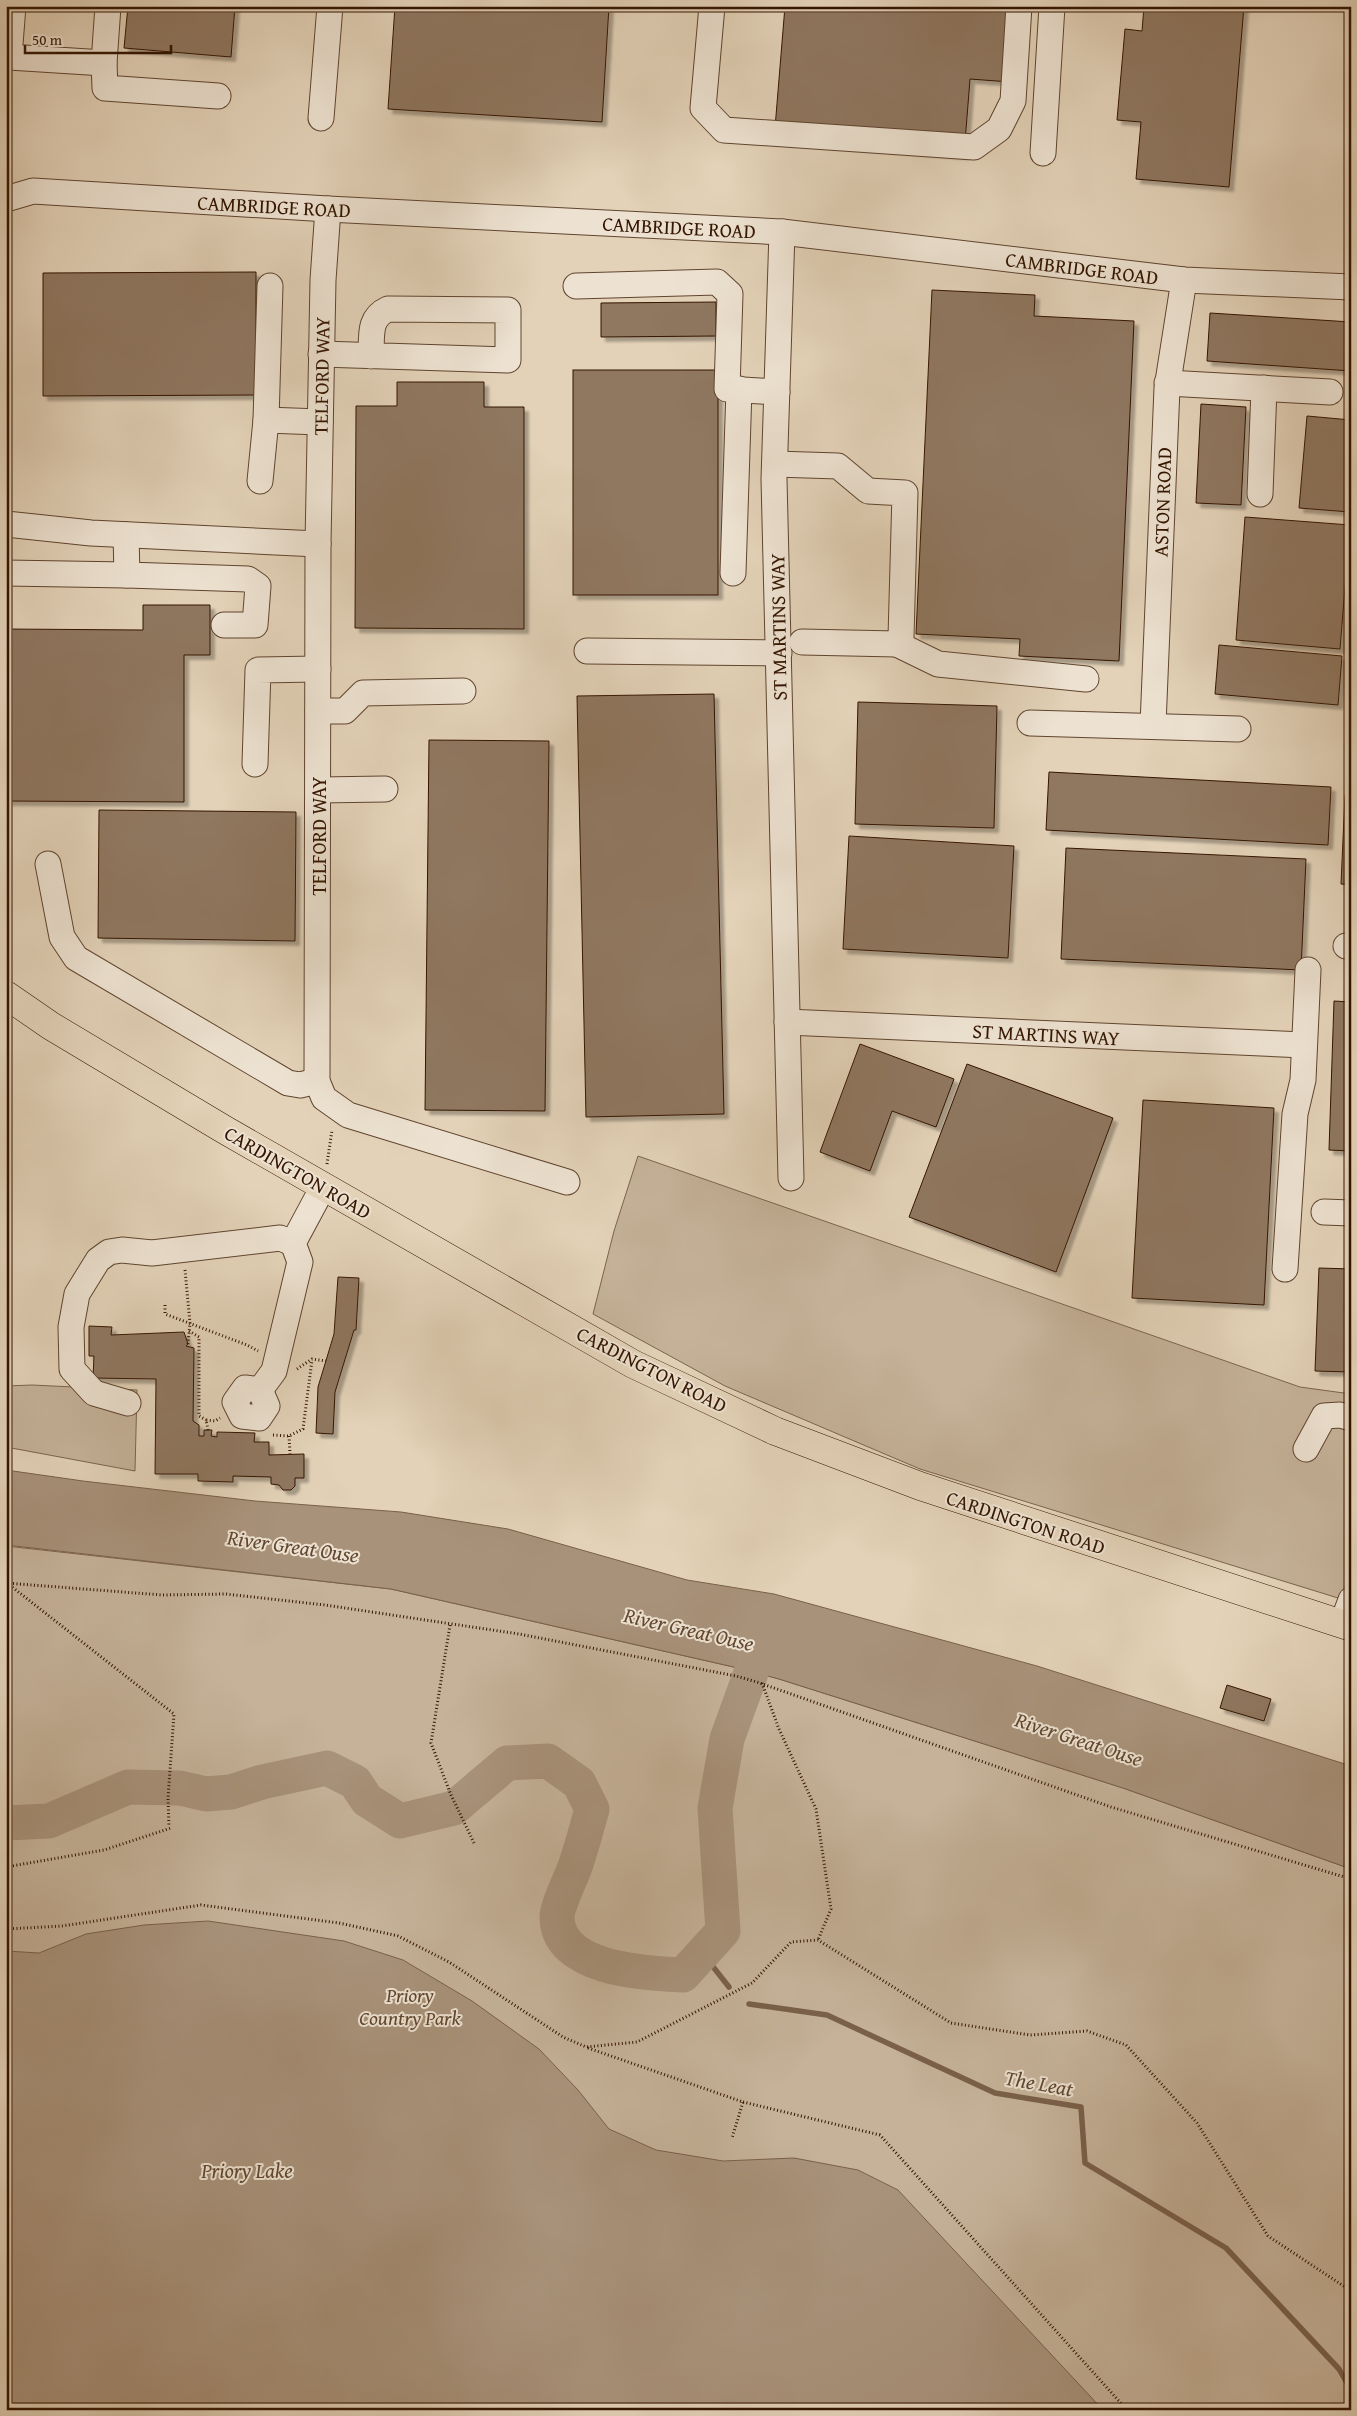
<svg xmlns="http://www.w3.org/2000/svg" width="1357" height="2416" font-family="'Gentium Book Plus',serif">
<defs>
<filter id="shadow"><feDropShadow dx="4.5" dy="4.5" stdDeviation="1" flood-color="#0004"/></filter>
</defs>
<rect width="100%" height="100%" fill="#e3d2b8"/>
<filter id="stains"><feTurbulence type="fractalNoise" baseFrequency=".004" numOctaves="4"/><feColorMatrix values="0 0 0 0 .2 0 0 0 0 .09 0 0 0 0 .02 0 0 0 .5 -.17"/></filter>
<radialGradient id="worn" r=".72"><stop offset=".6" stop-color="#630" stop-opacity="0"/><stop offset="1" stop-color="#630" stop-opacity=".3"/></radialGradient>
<g fill="#c5b299" stroke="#7c644d">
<path d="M638,1156L1300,1387L1351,1394V1602L920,1469L725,1386L593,1314L614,1231Z"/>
<path d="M32,1385L137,1390L135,1471L6,1447V1386Z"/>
<path d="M6,1546L391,1589L738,1668L779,1679L1123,1788L1351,1869V2410H6Z"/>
</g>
<g fill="#a8927a" stroke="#7a604a">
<path d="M6,1470L83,1481L255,1501L401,1512L508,1529L687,1580L774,1594L1037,1666L1351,1766V1869L1123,1788L779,1679L738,1668L391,1589L6,1545Z"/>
<path d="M208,1921L344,1941L403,1960L472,2001L539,2049L578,2090L609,2129L656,2150L723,2161L794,2158L858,2170L898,2190L1103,2410H6V1951L39,1953L86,1934L144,1925Z"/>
</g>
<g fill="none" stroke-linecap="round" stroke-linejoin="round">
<g stroke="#7a604a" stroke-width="5.5">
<path d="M703,1954L729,1987"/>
<path d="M749,2004L827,2015L995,2093L1081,2107L1085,2163L1226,2248L1339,2369L1351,2390"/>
</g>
<path stroke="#a8927a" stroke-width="35" d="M6,1823L49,1821L128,1787L180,1788L206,1794L231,1792L262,1782L327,1768L355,1782L367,1800L400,1821L454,1808L507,1763L548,1761L579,1783L592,1809C587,1827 582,1846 576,1864C572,1876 557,1906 557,1917C557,1970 646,1973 683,1975L723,1931L715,1808L727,1739L761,1645"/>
</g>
<g fill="#8f7760" stroke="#341501" filter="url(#shadow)">
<path d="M128,6H235L231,57L124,48Z"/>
<path d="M395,6H609L602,122L388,109Z"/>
<path d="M785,6H1016L1010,82L970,79L964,155L774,140Z"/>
<path d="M1144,6H1244L1229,187L1136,179L1141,122L1117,120L1125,29L1142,31Z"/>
<path d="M256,272V395L43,396V273Z"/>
<path d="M932,290L1035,295L1034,316L1134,321L1119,661L1019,656L1020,639L916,634Z"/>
<path d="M716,302V336L601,337V303Z"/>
<path d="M1210,313L1351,322V371L1207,361Z"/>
<rect x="573" y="370" width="145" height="225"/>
<path d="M397,382H484V407H524V629L355,628L356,406H397Z"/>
<path d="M1201,404L1246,407L1241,505L1196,503Z"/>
<path d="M1307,416L1351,420L1350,512L1299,508Z"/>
<path d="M1245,517L1350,525L1340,649L1236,640Z"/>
<path d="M143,605H210V655H184V802L6,801V629L143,630Z"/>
<path d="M1219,645L1342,656L1338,705L1215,694Z"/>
<path d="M714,694L724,1114L586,1117L577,696Z"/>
<path d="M858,702L997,706L994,828L855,824Z"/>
<path d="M429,740L549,741L545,1111L425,1110Z"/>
<path d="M1049,772L1331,787L1328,845L1046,830Z"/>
<path d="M1345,795H1351V885L1341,884Z"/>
<path d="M99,810L296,812L295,941L98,938Z"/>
<path d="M849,836L1014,846L1008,958L843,949Z"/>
<path d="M1066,848L1306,859L1301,970L1061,959Z"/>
<path d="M1334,1001L1351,1002V1151L1329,1150Z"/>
<path d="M860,1044L954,1079L936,1127L892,1111L870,1171L820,1152Z"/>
<path d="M967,1064L1113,1118L1056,1272L909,1217Z"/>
<path d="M1143,1100L1274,1108L1264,1305L1132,1298Z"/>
<path d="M1319,1268L1351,1269V1372L1315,1371Z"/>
<path d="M338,1277L359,1278L356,1330H354L335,1392L333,1434L316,1433L318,1387L334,1334Z"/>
<path d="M89,1326L112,1327L111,1335L184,1332L188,1344L186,1346L194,1348L193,1421L199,1425V1436H204V1430H212L211,1436L217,1437V1432L255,1433L254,1442H269V1455L304,1454V1478H295V1486L291,1490H283L279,1485L271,1484V1477L233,1476V1482L198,1481V1474H155L156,1379L93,1378L94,1356H89Z"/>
<path d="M1227,1685L1271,1699L1264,1721L1220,1708Z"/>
</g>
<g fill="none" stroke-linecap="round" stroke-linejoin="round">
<g stroke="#60442f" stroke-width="27">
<g id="minor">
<path d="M13,6L9,57L104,63"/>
<path d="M108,6L104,63L105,88L218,96"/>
<path d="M712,6L703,108L724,130L974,147L999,129L1013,101L1019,6"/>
<path d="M321,118L330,6"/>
<path d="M1043,153L1052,6"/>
<path d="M6,199L33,191L328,209L782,232L1184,280L1351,287"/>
<path d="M328,209L323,280L318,544L317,1081L324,1098L348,1115L567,1182"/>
<path d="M782,232L774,479L791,1178"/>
<path d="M576,286L717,282L730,294L727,389L777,392"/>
<path d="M321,354L508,360V310L388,309C368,318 372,336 371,356"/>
<path d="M1167,383L1330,392"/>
<path d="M266,420L270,286"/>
<path d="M775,464L838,466L868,491L905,493L901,637L897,644L802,642"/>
<path d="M260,481L266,420L320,422"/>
<path d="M1260,494L1264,388"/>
<path d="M6,524L91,533L318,544"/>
<path d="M126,535L127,575L248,579L258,586L255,625H224"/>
<path d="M6,573L127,575"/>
<path d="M733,573L739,389"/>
<path d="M897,644L938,664L1086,679"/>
<path d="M587,651L779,653"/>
<path d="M318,711H345L363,693L463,691"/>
<path d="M1030,723L1238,729"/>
<path d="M1153,725L1167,388L1184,280"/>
<path d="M255,764L258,670L318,669"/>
<path d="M319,790L385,789"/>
<path d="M48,864L62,937L76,958L288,1083L300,1085L317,1081"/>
<path d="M1346,946H1351"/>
<path d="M787,1022L1304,1045"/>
<path d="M1324,1212L1351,1213"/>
<path d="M1285,1269L1295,1114L1303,1080L1308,970"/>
<path d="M245,1388L260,1390L267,1406L259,1418L242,1416L235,1402Z"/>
<path d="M260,1390L274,1371L300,1262L293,1243L323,1187"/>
<path d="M128,1403L94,1393L72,1369L71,1327L77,1294L98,1260L109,1252L122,1250L152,1253L280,1238L293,1243"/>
<path d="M1306,1449L1324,1416L1340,1415L1351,1418"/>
<path d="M1342,1624L1351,1600"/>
</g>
</g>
<g stroke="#341501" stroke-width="29">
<path id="major" d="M6,995L51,1026L225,1130L633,1364L775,1431L920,1486L1351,1627"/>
</g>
<g stroke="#341501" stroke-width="3" stroke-dasharray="1 2.5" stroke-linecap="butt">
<path d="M327,1164L332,1130"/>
<path d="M185,1270L190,1323L188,1344"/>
<path d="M165,1305V1314L247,1345L258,1351"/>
<path d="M189,1331L199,1337V1416L206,1420"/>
<path d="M297,1369L312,1359L326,1361"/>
<path d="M208,1430L206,1420L215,1421L220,1418"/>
<path d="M273,1435L289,1436L303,1429L312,1360"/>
<path d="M289,1436L290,1454"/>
<path d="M6,1583L162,1595L226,1594L325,1605L519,1634L736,1676L757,1682L1111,1807L1351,1879"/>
<path d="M7,1583L174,1714L168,1798L169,1827"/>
<path d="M450,1625L431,1743L451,1795L475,1845"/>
<path d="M762,1683L779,1729L816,1809L831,1909L818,1940"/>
<path d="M6,1867L104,1850L171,1828"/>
<path d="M6,1929L62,1926L201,1905L339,1923L398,1936L449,1962L563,2037L586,2047L637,2042L752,1983L791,1942L818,1940L951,2023L1030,2035L1087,2031L1126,2045L1197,2123L1268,2236L1351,2291"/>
<path d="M588,2048L743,2102L732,2138"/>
<path d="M743,2102L880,2135L1127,2410"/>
</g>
<use href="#minor" stroke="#ede2d1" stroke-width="25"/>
<use href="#major" stroke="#e3d2b8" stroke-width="28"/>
</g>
<g text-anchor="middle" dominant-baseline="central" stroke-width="4" stroke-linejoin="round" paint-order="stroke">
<g font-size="20" fill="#341501" stroke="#ede2d1">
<text transform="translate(274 206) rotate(3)">CAMBRIDGE ROAD</text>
<text transform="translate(679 227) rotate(3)">CAMBRIDGE ROAD</text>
<text transform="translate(1082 268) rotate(7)">CAMBRIDGE ROAD</text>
<text transform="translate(321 376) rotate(-89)">TELFORD WAY</text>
<text transform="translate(1162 502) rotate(-88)">ASTON ROAD</text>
<text transform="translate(778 627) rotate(-91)">ST MARTINS WAY</text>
<text transform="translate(318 836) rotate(-90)">TELFORD WAY</text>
<text transform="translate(1046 1034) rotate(3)">ST MARTINS WAY</text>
<text transform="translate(298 1172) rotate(30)">CARDINGTON ROAD</text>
<text transform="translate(652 1369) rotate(27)">CARDINGTON ROAD</text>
<text transform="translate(1026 1522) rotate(18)">CARDINGTON ROAD</text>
</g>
<g font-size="20" font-style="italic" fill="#60442f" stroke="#ede2d1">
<text x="410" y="1994">Priory<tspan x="410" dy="23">Country Park</tspan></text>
</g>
<g font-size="21" font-style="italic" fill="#624731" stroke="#ede2d1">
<text transform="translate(293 1546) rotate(8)">River Great Ouse</text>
<text transform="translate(689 1629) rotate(13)">River Great Ouse</text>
<text transform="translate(1079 1739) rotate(18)">River Great Ouse</text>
<text transform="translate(1039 2083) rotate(10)">The Leat</text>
<text x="247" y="2170">Priory Lake</text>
</g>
</g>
<rect width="1357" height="2416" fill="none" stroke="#e3d2b8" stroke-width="25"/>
<rect x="8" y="8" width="1342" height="2401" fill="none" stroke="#341501" stroke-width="2.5"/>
<rect x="12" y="12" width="1332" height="2391" fill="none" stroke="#341501"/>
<path d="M25 45v8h146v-8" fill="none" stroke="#341501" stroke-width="2.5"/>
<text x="32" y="45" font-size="15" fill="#341501" stroke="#ede2d1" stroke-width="4" paint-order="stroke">50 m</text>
<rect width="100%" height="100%" filter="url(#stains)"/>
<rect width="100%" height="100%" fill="url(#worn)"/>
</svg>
